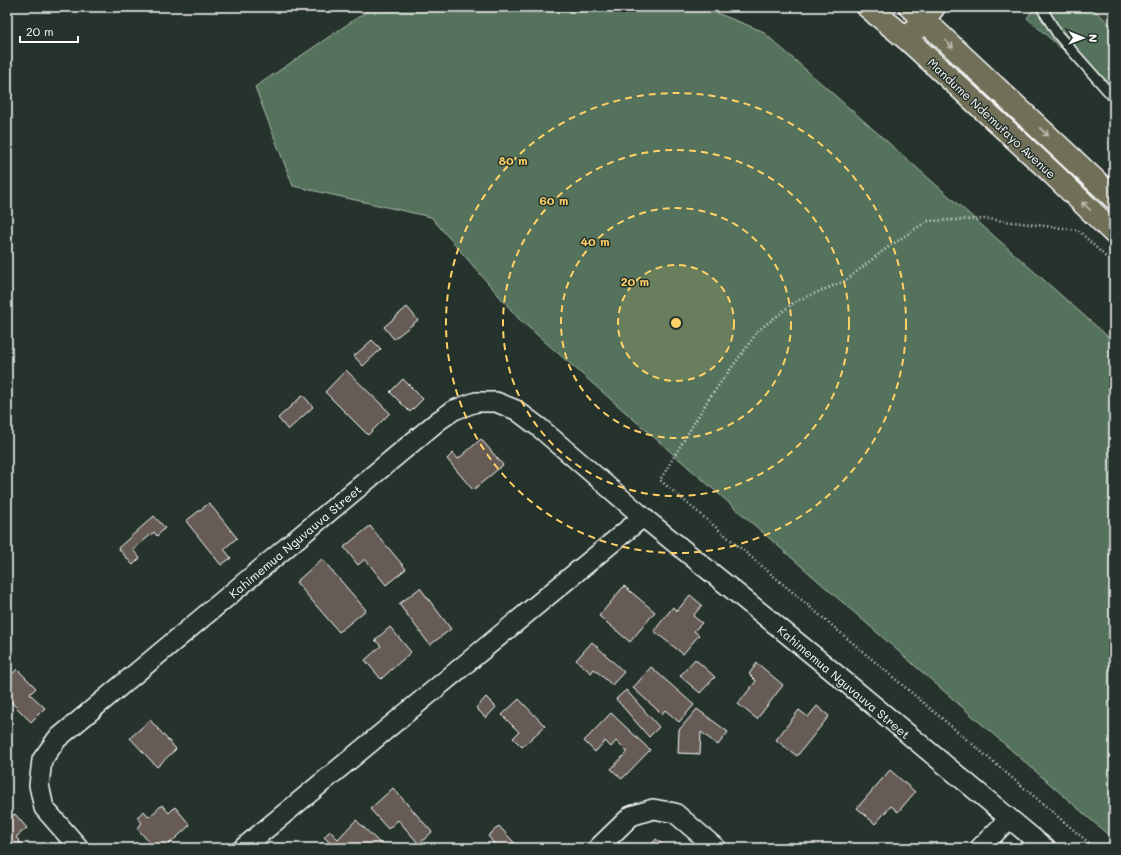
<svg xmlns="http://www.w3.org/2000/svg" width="1121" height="855" font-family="Mali,sans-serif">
<rect width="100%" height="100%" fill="#26332d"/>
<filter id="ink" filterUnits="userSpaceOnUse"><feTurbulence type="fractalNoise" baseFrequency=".025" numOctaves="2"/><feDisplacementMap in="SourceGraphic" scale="8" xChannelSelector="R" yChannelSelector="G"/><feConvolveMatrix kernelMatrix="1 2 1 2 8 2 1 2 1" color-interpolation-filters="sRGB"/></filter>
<g filter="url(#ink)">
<path fill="#393f39" d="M1091,7H1114V28Z"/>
<g fill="#55735b" stroke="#aab9ad">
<path d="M373,7H702L762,31L1114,342V840L519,319L431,217L293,186L255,87Z"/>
<path d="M1035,7H1091L1114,28V95L1027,18Z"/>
</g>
<g fill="#665b54" stroke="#fff">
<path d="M407,307L418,320L394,339L384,327Z"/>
<path d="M372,340L381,349L363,366L354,356Z"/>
<path d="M346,370L390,413L368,435L325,392Z"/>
<path d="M403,379L423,399L410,412L390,392Z"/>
<path d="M303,395L313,407L288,430L278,418Z"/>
<path d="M481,439L503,465L473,490L447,459L453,453L458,459Z"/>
<path d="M209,503L237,538L224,549L231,558L221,565L186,521Z"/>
<path d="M154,516L165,528L157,536L154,532L133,550L140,558L133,565L118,548Z"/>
<path d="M370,526L406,569L386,585L365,559L358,565L344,547Z"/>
<path d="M322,559L366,610L339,632L296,582Z"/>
<path d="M624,586L655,612L630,642L599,616Z"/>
<path d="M420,588L451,629L430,645L399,604Z"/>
<path d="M690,595L702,605L693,616L702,623L694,631L699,635L683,654L654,631L673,607L677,611Z"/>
<path d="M390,627L411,652L381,679L365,660L381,646L375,640Z"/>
<path d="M592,642L624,672L612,685L594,669L591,673L576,660Z"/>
<path d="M695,659L715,677L700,693L680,676Z"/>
<path d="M757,663L783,685L757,719L738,704L756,681L749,674Z"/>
<path d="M651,667L694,705L679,722L665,710L662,714L633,688Z"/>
<path d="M17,669L36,688L30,694L45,708L31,722L7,698V680Z"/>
<path d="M626,690L659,727L649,737L616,699Z"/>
<path d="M486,697L496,707L486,718L476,708Z"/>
<path d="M519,699L545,726L522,747L513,738L519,732L502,715Z"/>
<path d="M817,706L829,716L797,756L776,740L799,710L808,717Z"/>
<path d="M697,709L728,732L718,745L701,732L700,754L678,753L679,730Z"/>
<path d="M611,713L650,750L622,779L611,769L627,752L616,741L611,747L605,741L595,752L584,741Z"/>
<path d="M150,720L176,749L157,767L130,738Z"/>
<path d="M890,770L915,792L898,812L891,806L875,824L857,808Z"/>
<path d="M393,788L432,832L419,844L398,820L388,829L370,809Z"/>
<path d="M162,805L169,813L175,807L190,825L165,848H154L137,828L142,823L137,817L144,811L149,817Z"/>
<path d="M15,814L27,828L16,837L22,845L17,848H7V820Z"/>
<path d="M356,820L385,848H335L324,837L330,831L338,839Z"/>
<path d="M499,826L519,848H491L495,845L488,836Z"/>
<path d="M656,839L667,848H649Z"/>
<path d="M685,843L692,848H681Z"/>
</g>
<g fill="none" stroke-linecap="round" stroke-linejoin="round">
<g stroke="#fff" stroke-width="12">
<path id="service" d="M1041,7L1058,35L1114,98"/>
</g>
<g stroke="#fff" stroke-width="22">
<g id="minor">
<path d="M79,848L44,808L39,785L42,760L57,739L438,421L454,410L476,402H496L516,410L540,428L643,517L819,660L1045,848"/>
<path d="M243,848L643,517"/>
<path d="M598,848L631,816L653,809L675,813L716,848"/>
<path d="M980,848L1009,819"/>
</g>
</g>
<g stroke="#fff" stroke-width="25">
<g id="primary">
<path d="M868,7L907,39L1050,171L1114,233"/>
<path d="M910,7L1114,198"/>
</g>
</g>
<g stroke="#fff" stroke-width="25">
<g id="motorway">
<path d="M877,15L884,7"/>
<path d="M907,39L934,7"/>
</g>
</g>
<path stroke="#fff" stroke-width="2.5" stroke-dasharray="1 3" stroke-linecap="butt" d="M1095,848L660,480L708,400L759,330L796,301L845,281L884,250L927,221L988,219L1078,230L1114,265"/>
<use href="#service" stroke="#26332d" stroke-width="9"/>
<use href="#minor" stroke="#26332d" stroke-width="19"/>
<use href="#primary" stroke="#706f59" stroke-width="22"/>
<use href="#motorway" stroke="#706f59" stroke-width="22"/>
</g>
<defs><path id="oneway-shaft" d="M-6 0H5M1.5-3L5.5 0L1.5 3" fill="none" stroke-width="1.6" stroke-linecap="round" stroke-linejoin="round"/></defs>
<g stroke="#bfbeb4">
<use href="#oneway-shaft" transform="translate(949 44) rotate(43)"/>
<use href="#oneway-shaft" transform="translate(1044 132) rotate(43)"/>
<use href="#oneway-shaft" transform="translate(1086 206) rotate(-136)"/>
</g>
</g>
<circle cx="676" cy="323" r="58" fill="#ffd166" fill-opacity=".12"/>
<g fill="none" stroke="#ffd166" stroke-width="2" stroke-dasharray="7 5">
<circle cx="676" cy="323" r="58"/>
<circle cx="676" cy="323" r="115"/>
<circle cx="676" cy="323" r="173"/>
<circle cx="676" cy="323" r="230"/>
</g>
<g text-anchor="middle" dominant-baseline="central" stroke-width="3" stroke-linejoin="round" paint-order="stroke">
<g font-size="12" fill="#fff" stroke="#26332d">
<text transform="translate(992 118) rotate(43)">Mandume Ndemufayo Avenue</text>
<text transform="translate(295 541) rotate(-40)">Kahimemua Nguvauva Street</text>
<text transform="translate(844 682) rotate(40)">Kahimemua Nguvauva Street</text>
</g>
</g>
<circle cx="676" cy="323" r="6" fill="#ffd166" stroke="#26332d" stroke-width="2"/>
<g font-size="12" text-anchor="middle" font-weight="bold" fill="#ffd166" stroke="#26332d" stroke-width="3" stroke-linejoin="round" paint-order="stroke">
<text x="513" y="165">80 m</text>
<text x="554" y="205">60 m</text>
<text x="595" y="246">40 m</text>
<text x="635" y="286">20 m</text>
</g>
<rect width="1121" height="855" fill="none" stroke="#26332d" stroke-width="24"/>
<rect x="12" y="12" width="1097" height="831" fill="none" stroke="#fff" stroke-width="1.5" filter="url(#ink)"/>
<g transform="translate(1083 38) rotate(91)" stroke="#26332d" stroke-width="3" paint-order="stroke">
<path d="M0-3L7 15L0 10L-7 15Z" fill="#ffffff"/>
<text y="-6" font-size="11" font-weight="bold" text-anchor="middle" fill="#ffffff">N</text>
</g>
<path d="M20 36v6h58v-6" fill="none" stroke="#ffffff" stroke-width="2"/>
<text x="26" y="36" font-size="12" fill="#ffffff" stroke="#26332d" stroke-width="3" paint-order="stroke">20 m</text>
</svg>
